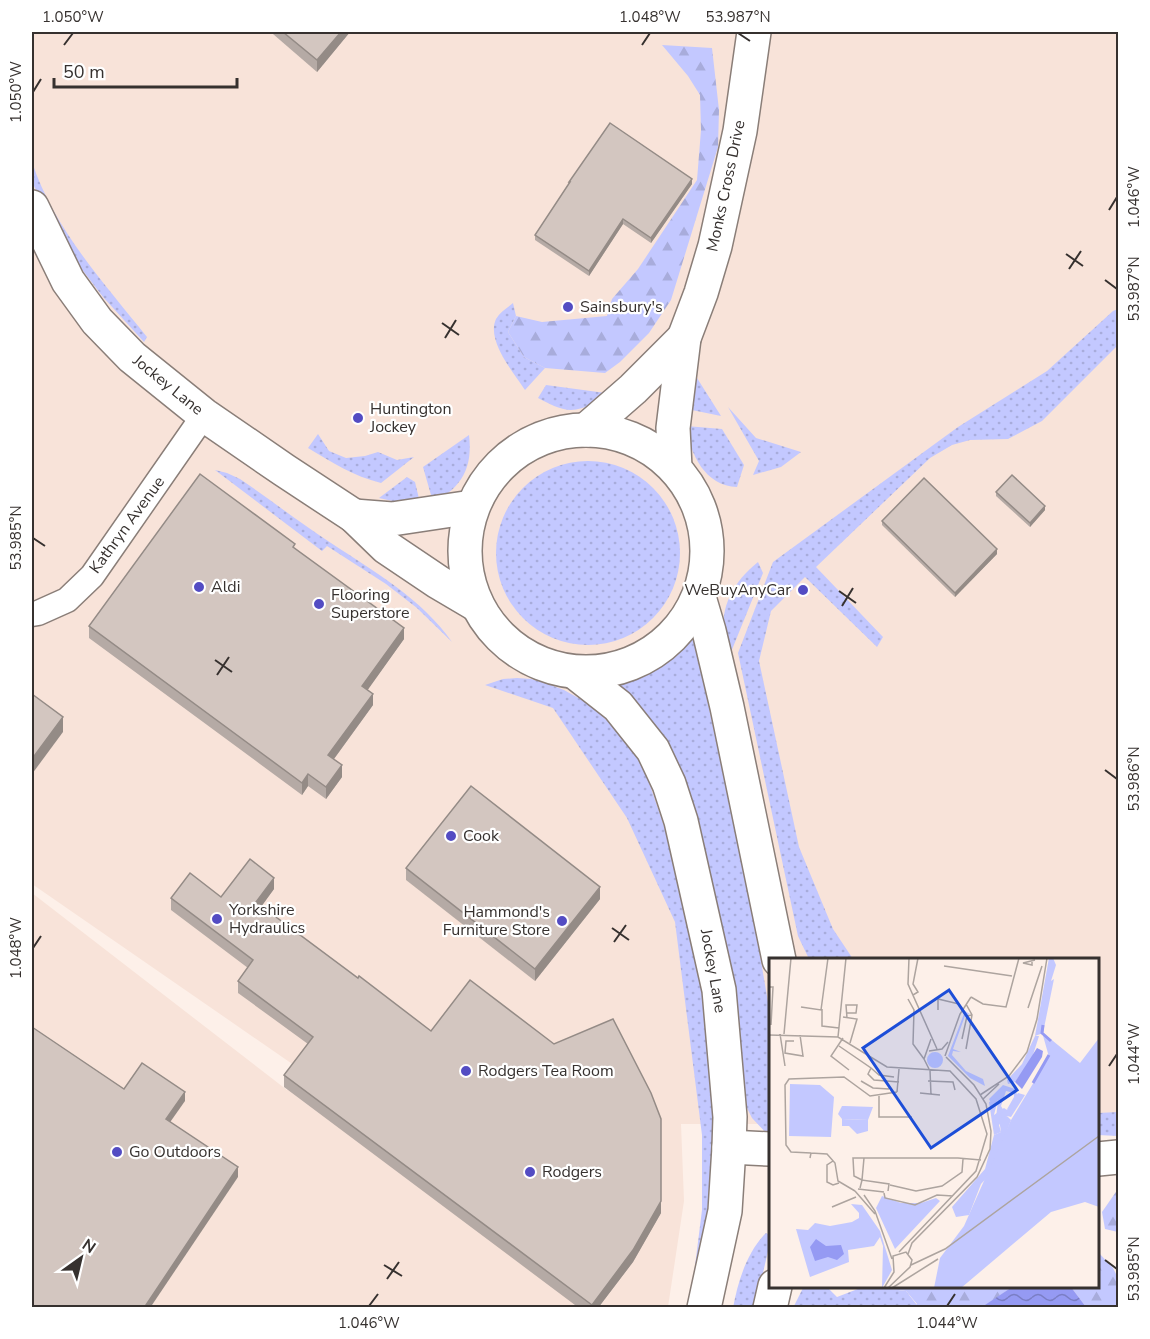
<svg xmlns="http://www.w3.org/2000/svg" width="1150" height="1339" font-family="'Nunito Sans',sans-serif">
<defs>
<pattern id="grass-dots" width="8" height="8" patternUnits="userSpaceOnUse" patternTransform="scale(1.5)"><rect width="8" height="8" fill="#c3c8ff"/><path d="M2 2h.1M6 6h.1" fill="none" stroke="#a8acdb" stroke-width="1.8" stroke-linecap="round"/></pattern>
<pattern id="forest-firs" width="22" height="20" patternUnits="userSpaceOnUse" patternTransform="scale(1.5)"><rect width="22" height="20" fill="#c3c8ff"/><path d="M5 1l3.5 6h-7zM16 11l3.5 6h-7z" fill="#a8acdb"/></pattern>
<pattern id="water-waves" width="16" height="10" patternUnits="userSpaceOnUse" patternTransform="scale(1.5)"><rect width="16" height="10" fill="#959af3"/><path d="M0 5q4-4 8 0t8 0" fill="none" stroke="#7a7ec5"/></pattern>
</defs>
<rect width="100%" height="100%" fill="#fdf0e9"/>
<path fill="#f8e3d9" d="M32,32H1118V1122L1098,1125V960H770V1124H681L684,1201L668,1307H32V893L287,1090L301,1070L32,884Z"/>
<g fill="url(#grass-dots)">
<path d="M32,162C54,229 104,283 147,337L144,342L103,297L77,263L56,230L32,182Z"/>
<path d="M513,303L516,316L508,332L524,357L545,368L525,390C514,373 486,341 496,319C500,312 507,308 513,303Z"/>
<path d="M1118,309V345L1042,421L1008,439L970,440L952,445L930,458L816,567L883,637L877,647L805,577L771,611L759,661L799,847L833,929L853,959H809L798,936L738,653L773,562L958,427L1047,371L1113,311Z"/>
<path d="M697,378L721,416L687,409Z"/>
<path d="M546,385L613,394C602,400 584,410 571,410C560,410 548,403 538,398Z"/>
<path d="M728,407L756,438L801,452L781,467L753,475L759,461Z"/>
<path d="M686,426L722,429L744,465L737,487C705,486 690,454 686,426Z"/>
<path d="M318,434L329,451L346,458L365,456L378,452L397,460L414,457L381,483C353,476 333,463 308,448Z"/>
<path d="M469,435C473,467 462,488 433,502L423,467Z"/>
<circle cx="588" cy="553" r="92"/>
<path d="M215,470L227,473L240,479C271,500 300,523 331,543C375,572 422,599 452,642L417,608L386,584L327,546L322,551Z"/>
<path d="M407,477L415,482L420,503L397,502L379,498Z"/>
<path d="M758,562L763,573L729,657C727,651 725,645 724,639C719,607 734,581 758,562Z"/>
<path d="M693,633L753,914L770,1014V1137L752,1118L745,1104L733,990L612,681C648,672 667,659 693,633Z"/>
<path d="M517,678L531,679L548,684L564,690L582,700L598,712L615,728L629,744L643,765L664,826L691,925L710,1043L715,1115L706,1227L690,1307H687L692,1290L702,1210V1135L675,922L627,818L553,708L485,685L503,679Z"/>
<path d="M1118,1112V1136L1098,1135V1113Z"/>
<path d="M766,1233L770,1235L769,1247L755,1307L733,1308C738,1281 747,1252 766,1233Z"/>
<path d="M804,1286L827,1287L837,1297L863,1287H874L906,1291L917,1305L914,1308H793Z"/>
</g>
<g fill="url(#forest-firs)">
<path d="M662,45L712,48L719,110L718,147L671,300L649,333L620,362L605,373L545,368L524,357L508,332L516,316L542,322L607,316L612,299L638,269L697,180L701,130L700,95L688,76Z"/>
<path d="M1118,1189V1232L1105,1229L1102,1212Z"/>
<path d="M1098,1252L1113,1268L1118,1278V1307H1086L1071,1287L1098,1286Z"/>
<path d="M874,1287H1012L982,1308L914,1307L917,1304L906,1291Z"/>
</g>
<path fill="url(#water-waves)" d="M1012,1287H1071L1086,1307H982Z"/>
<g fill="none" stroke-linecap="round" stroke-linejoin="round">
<g stroke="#8a7e78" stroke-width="27">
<path id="street" d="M32,614L38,613L67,600L92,576L204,415"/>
</g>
<g stroke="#8a7e78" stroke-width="36">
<g id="secondary">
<path d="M32,207L68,281L97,321L132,357L204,415L284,470L354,516L386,547L438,582L477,605"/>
<circle cx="586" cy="551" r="121"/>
<path d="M586,430L633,389L684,338"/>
<path d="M675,468L673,428L684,338L701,293L715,246L740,131L754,32"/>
<path d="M354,516L392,519L472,507"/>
<path d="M699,597L709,631L727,707L779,960"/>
<path d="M576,673L618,706L653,750L669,784L681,821L719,990L730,1117L729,1147L725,1211L704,1308"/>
<path d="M729,1147L770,1149"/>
<path d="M1098,1159L1118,1157"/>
<path d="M770,1308L775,1286"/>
</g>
</g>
<use href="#street" stroke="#fff" stroke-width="24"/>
<use href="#secondary" stroke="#fff" stroke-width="33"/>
</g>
<g fill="#b5aaa5">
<path d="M273,32H350L317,72L273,34Z"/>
<path d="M569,182L692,184L651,243L623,224L589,276L535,240V235L569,184Z"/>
<path d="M996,492L1045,510L1030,527L996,496Z"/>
<path d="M882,521L997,554L955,597L882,525Z"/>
<path d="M295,548L404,639L367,690L373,705L334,759L342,777L326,799L308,786L302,795L89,638V626Z"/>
<path d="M406,868L600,899L535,981L406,880Z"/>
<path d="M274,889L261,906L661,1213L633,1262L598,1308H579L284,1087V1075L308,1044L238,993V981L248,968L171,910V898L221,897Z"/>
</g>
<g fill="#948b86">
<path d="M341,32H350L317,72V60Z"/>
<path d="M692,179V184L651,243V238Z"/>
<path d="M623,219V224L589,276V271Z"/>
<path d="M1045,506V510L1030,527V523Z"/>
<path d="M997,549V554L955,597V593Z"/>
<path d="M404,628V639L362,698V686Z"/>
<path d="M373,694V705L328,767V755Z"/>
<path d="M63,717V732L32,774V759Z"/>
<path d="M342,765V777L326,799V787Z"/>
<path d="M308,774V786L302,795V783Z"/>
<path d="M274,878V889L256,914V902Z"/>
<path d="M600,887V899L535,981V969Z"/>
<path d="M185,1092V1101L166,1128V1119Z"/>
<path d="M238,1167V1177L150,1308H144Z"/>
<path d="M661,1201V1213L633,1262L598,1308H592V1305Z"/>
</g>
<g fill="#d3c6c0" stroke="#948b86" stroke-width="1.5">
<path d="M283,32H341L317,60Z"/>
<path d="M610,123L692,179L651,238L623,219L589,271L535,235L570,182H569Z"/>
<path d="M200,474L295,544L293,547L404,628L362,686L373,694L328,755L342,765L326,787L308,774L302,783L89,626Z"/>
<path d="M1012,475L1045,506L1030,523L996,492Z"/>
<path d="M924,478L997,549L955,593L882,521Z"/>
<path d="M32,694L63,717L32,759Z"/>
<path d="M471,786L600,887L535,969L406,868Z"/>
<path d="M250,859L274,878L256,902L358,978L359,976L431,1031L470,980L554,1044L613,1019L651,1093L661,1119V1201L633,1250L592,1305L284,1075L313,1037L238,981L253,960L171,898L190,873L221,897Z"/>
<path d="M32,1027L124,1089L142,1063L185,1092L166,1119L238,1167L144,1308H32Z"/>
</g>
<path fill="none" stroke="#36312f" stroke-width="2" d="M738,33L750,41M64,45L73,33M642,45L650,33M33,92L41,79M1109,210L1117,197M1066,254L1083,266M1069,269L1081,251M1105,280L1117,289M442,323L459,335M445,338L456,320M33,538L45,546M839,591L856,603M842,606L853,588M215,660L232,672M217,675L229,657M1105,770L1117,779M612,928L629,940M614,942L626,925M33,948L41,936M1109,1066L1117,1054M1105,1260L1117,1269M384,1265L402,1276M387,1279L399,1262M369,1306L378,1294M947,1306L955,1294"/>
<g fill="#534cc3" stroke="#fff" stroke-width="2">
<circle cx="568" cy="307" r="6"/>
<circle cx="358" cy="418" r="6"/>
<circle cx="199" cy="587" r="6"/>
<circle cx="803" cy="590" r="6"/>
<circle cx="319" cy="604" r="6"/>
<circle cx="451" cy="836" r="6"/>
<circle cx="217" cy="919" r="6"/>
<circle cx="562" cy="921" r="6"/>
<circle cx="466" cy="1071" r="6"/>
<circle cx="117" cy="1152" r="6"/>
<circle cx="530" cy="1172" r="6"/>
</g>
<g text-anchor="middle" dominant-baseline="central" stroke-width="4.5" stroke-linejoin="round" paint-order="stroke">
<g font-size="16" fill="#36312f" stroke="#fff">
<text transform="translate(726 186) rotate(-78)">Monks Cross Drive</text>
<text transform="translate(168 385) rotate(39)">Jockey Lane</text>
<text transform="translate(127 525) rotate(-54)">Kathryn Avenue</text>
<text transform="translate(713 971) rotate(80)">Jockey Lane</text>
</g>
<g font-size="16" fill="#36312f" stroke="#fff" text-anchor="start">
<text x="580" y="307">Sainsbury's</text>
<text x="370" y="409">Huntington<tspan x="370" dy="18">Jockey</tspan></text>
<text x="211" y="587">Aldi</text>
<text x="791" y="590" text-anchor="end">WeBuyAnyCar</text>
<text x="331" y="595">Flooring<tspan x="331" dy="18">Superstore</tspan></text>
<text x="463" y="836">Cook</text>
<text x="229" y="910">Yorkshire<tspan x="229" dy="18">Hydraulics</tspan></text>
<text x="550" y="912" text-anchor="end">Hammond's<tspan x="550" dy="18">Furniture Store</tspan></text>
<text x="478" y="1071">Rodgers Tea Room</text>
<text x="129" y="1152">Go Outdoors</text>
<text x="542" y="1172">Rodgers</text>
</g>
</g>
<g transform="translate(769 958)">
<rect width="330" height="330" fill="#fdf0e9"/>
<path d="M280,0H284L287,7L282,23L285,21L274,75L266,78ZM196,53L201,56L196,58L184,91L192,94L184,93L183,97L197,113L214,121L216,128L201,120L179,98ZM158 102a8 8 0 1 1 16 0a8 8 0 1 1-16 0ZM249,135L256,137L242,159L238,158L230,167L232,174L225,177L220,144L229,141L225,157L235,150L238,152ZM73,161L99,162V173L88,176L80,168H73ZM113,238L132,245H152L167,240L171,243L126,291L107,250ZM82,246L93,247L111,273L123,312L113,330L114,288L111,279L105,288L79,292L80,304L41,319L27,271L39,272L46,265L61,268L83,264L90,260V255Z" fill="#c3c8ff"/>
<path d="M266,78H270L263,100L246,124L239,126L238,122L253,106ZM234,127L246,131L249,139L237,153L245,139V135L237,133L232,148L235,153L227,160L229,142L222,145L220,141ZM238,158L242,162L222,215L212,226L200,257L187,259L183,249L216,211L225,177L232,174L230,161Z" fill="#c3c8ff"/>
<path d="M273,74L311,105L330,80V249L316,244L282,254L192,330H165L171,300L195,268L242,162L280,99ZM21,126L51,127L65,139L62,179L20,178ZM73,148H76L104,149L99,162L73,161L69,156Z" fill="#c3c8ff"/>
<path d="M268,90L274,93L273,99L253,131L246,124ZM47,281L57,288L72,287L75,296L68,302L59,299L46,303L41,289Z" fill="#959af3"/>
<path fill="none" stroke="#959af3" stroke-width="3" d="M274,67L273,75L282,83M264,125L280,97"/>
<path fill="none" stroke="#ada49f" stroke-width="1.5" d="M140,0L139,26L168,91M263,4V7L254,5L266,2M175,8L243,18M0,29H4L2,67M144,37L149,34L144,26L149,0M202,39L214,46L237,49L250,0M139,41L145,52L144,86L155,101M32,49L52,52L59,0M259,50L273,8M53,51V68L70,70M169,52V41L190,46M74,59L88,61L81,85M78,60L77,47H88L87,55H78M11,76L16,108M15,76L22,0M0,77L69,79L118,109L181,113L207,141L218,176L207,213L130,294M69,79L77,0M74,80L62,98L80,112M193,81L198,58L203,57M25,83H17L16,95L34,98L31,77M70,88L102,110L99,116L105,122L130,124M197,91L203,57L197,46M160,93L173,91L179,84M176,98L191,56L202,39M102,110L110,117L125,119M160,111L155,101L162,81M161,112L162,137M92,123L104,130L120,131M159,123L184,124L186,132M128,134L130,111M151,135L171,137M211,137L240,118L258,94L268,61L278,0M110,138V159H143M214,141L230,126M42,195L22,194L17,187L16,127L20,121L75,119L101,138L128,134M41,200L42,195L58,196L66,205L69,223L86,233M95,200L93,222L85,218L84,200H189L212,202M64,203L58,207V224L64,227L70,225M121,227L147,233L173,228L193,214L194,201M91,230L93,222L120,226L119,233M89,231L115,234M86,233L106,256M115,235L116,240L146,247L168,237L184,238M95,237L106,253L123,301M63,249L87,239M139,296L143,285L208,219L221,191L222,173L217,146L205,127L177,99M142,307L176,291L330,178M115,330L125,314L124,298L137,294L143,302L141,309L119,330M123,330L169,301"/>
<path fill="#1d4ed8" fill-opacity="0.15" stroke="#1d4ed8" stroke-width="3" d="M180,32L248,132L162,190L94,90Z"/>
<rect width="330" height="330" fill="none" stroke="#36312f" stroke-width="3"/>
</g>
<rect width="1150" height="1339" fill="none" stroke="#ffffff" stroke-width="66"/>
<g transform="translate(81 1258) rotate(34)" stroke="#ffffff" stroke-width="4.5" paint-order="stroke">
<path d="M0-4.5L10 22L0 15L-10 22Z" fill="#36312f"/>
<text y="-9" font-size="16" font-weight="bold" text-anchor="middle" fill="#36312f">N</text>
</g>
<path d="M54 78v9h183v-9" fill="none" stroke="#36312f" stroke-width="3"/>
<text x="63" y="78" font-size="18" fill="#36312f" stroke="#ffffff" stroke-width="4.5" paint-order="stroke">50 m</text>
<rect x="33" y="33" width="1084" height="1273" fill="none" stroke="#36312f" stroke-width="2"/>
<g font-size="15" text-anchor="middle" fill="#36312f">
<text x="73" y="22">1.050°W</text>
<text x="650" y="22">1.048°W</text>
<text x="738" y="22">53.987°N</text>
<text transform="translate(16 92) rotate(-90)" y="5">1.050°W</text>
<text transform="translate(1134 197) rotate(-90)" y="5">1.046°W</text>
<text transform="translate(1134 289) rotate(-90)" y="5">53.987°N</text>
<text transform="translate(16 538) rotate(-90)" y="5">53.985°N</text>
<text transform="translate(1134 779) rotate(-90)" y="5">53.986°N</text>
<text transform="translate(16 948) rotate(-90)" y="5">1.048°W</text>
<text transform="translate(1134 1054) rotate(-90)" y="5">1.044°W</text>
<text transform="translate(1134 1269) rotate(-90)" y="5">53.985°N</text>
<text x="369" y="1328">1.046°W</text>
<text x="947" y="1328">1.044°W</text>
</g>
</svg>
